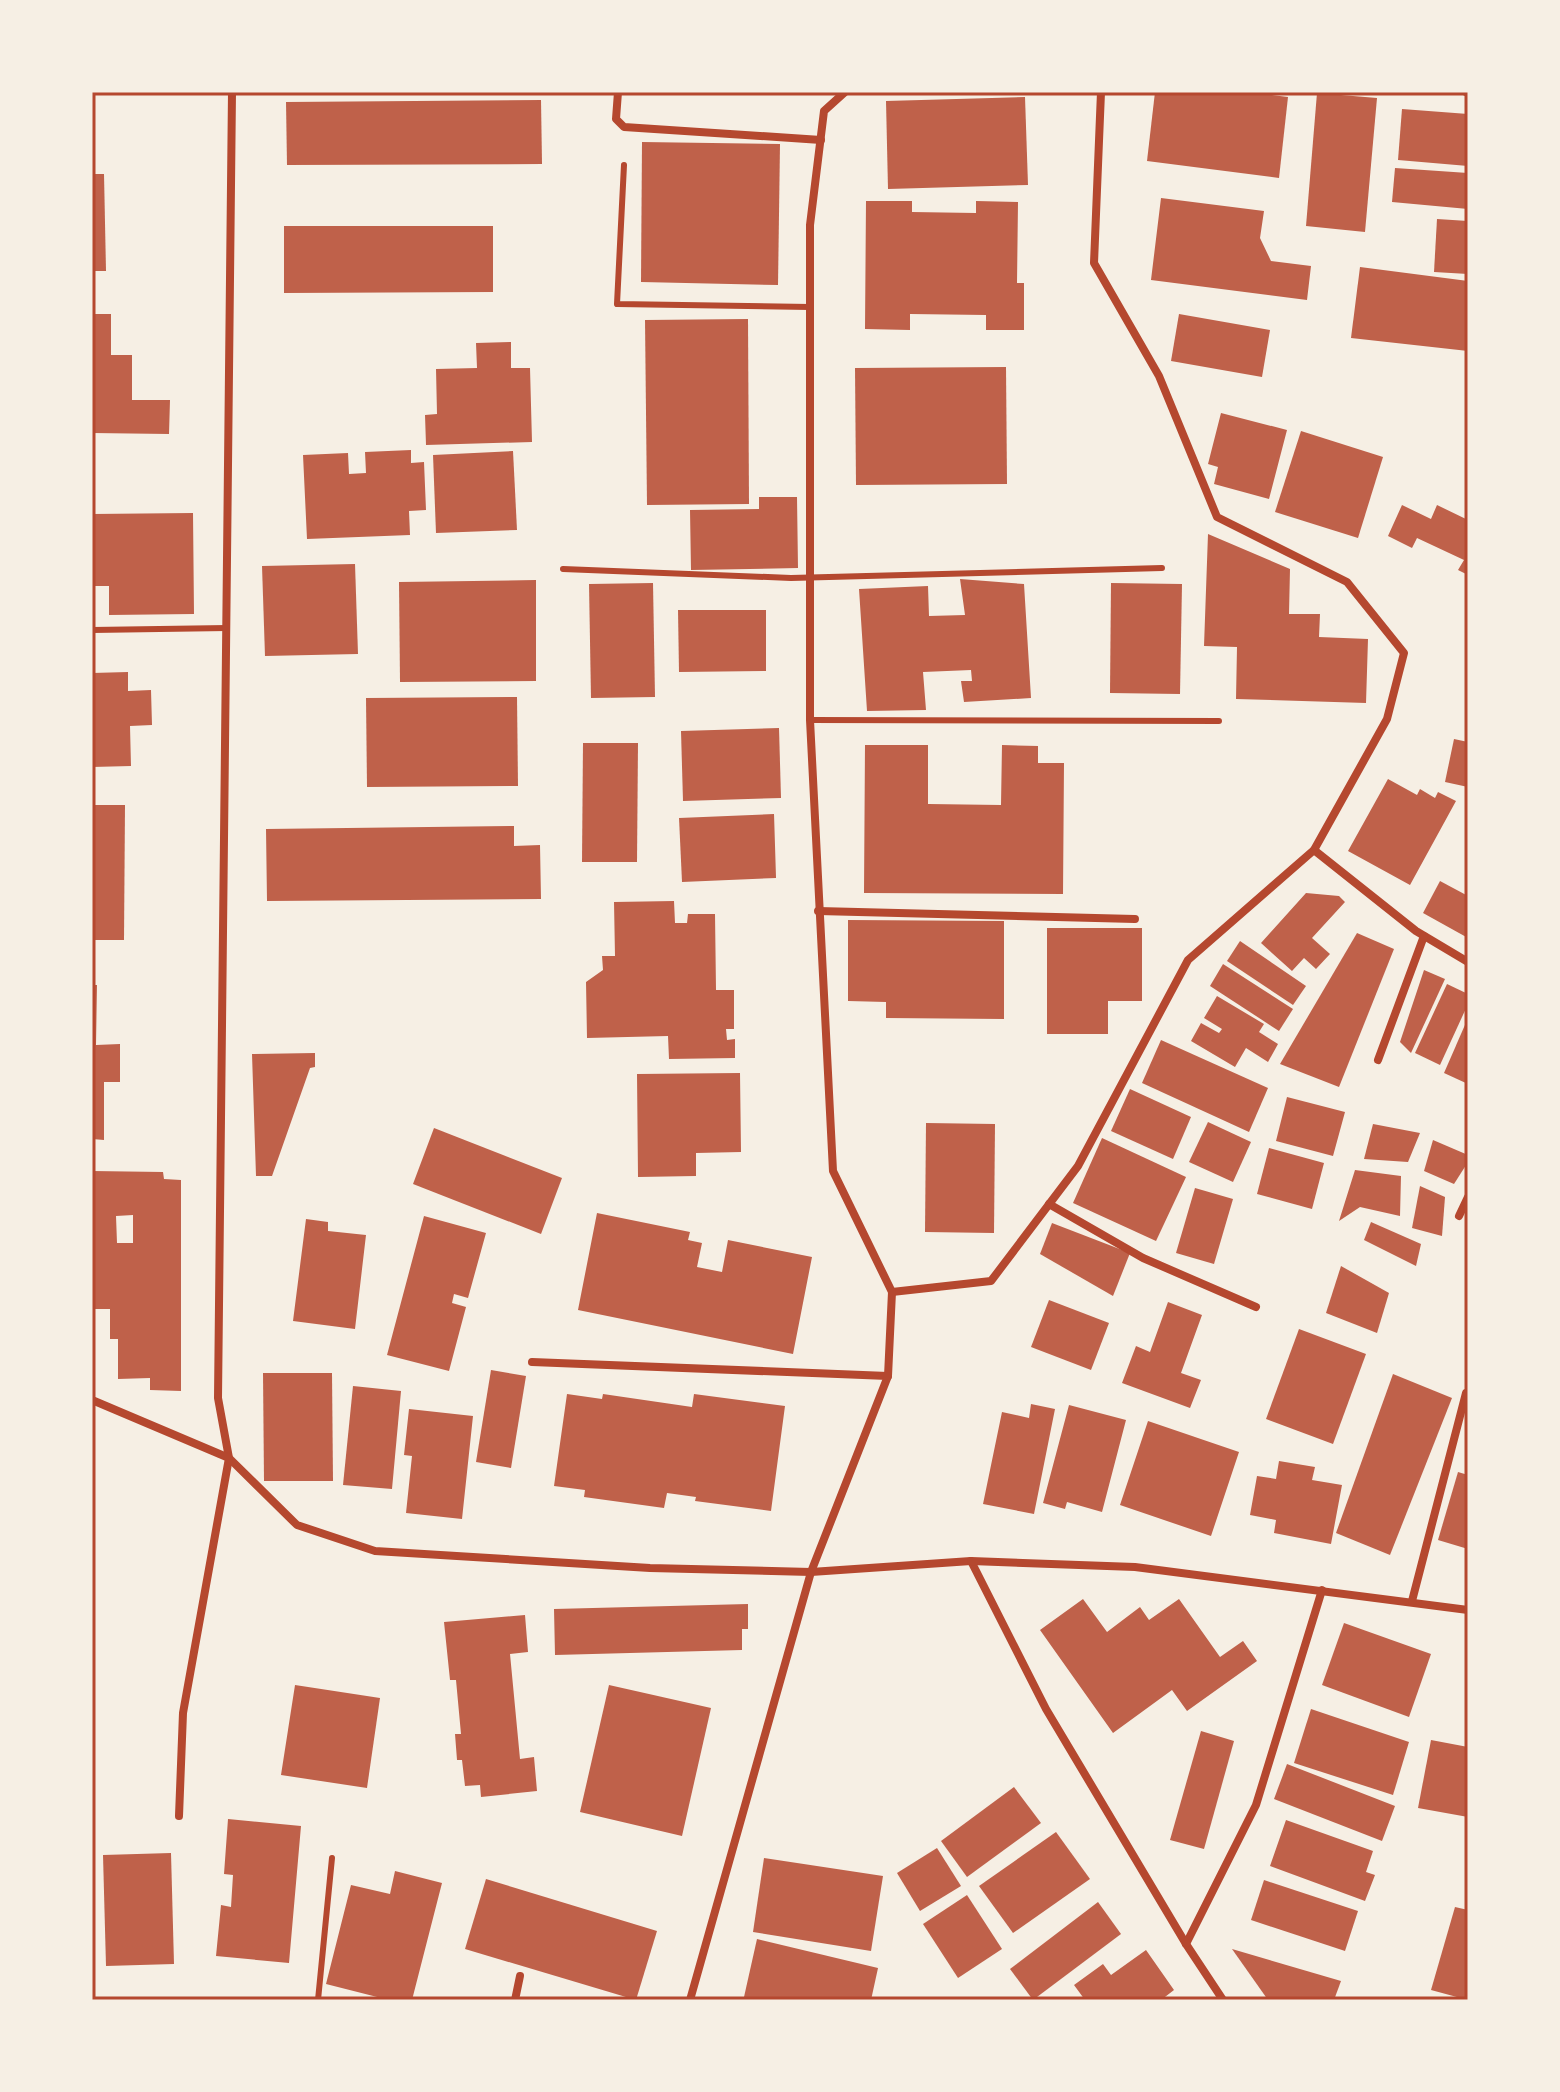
<svg xmlns="http://www.w3.org/2000/svg" width="1560" height="2092" font-family="Cabin,sans-serif">
<rect width="100%" height="100%" fill="#f6efe4"/>
<g fill="#bf614a" fill-rule="evenodd">
<path d="M1155,92H1246L1288,97L1279,178L1147,161Z"/>
<path d="M1317,93L1377,98L1365,232L1306,226Z"/>
<path d="M1025,97L1028,185L888,189L886,101Z"/>
<path d="M541,100L542,164L287,165L286,102Z"/>
<path d="M1402,109L1468,114V166L1398,160Z"/>
<path d="M642,142L780,144L778,285L641,282Z"/>
<path d="M1395,168L1468,173V209L1392,202Z"/>
<path d="M92,174H104L106,271H92Z"/>
<path d="M1161,198L1264,211L1260,238L1271,261L1311,266L1307,300L1151,280Z"/>
<path d="M866,201H912V212L976,213V201L1018,202L1017,283H1024V330H986V315L910,314V330L865,329Z"/>
<path d="M1437,219L1468,221V274L1434,272Z"/>
<path d="M284,226H493V292L284,293Z"/>
<path d="M1360,267L1468,281V351L1351,338Z"/>
<path d="M92,314H111V355H132V400H170L169,434L92,433Z"/>
<path d="M1179,314L1270,330L1262,377L1171,361Z"/>
<path d="M748,319L749,504L647,505L645,320Z"/>
<path d="M511,342V368H530L532,442L426,445L425,415L437,414L436,369L477,368L476,343Z"/>
<path d="M1006,367L1007,484L856,485L855,368Z"/>
<path d="M1221,413L1287,430L1269,499L1214,484L1218,467L1208,464Z"/>
<path d="M1301,431L1383,457L1358,538L1275,512Z"/>
<path d="M411,450V463L424,462L426,510L409,511L410,535L307,539L303,455L348,453L349,474L366,473L365,452Z"/>
<path d="M513,451L517,530L436,533L433,455Z"/>
<path d="M759,497H797L798,568L691,570L690,510L759,509Z"/>
<path d="M1402,505L1431,519L1437,505L1468,520V575L1458,570L1464,560L1417,538L1412,548L1388,536Z"/>
<path d="M193,513L194,614L109,615V586H92V514Z"/>
<path d="M1208,534L1290,569L1289,614H1320L1319,637L1368,639L1366,703L1236,699L1237,647L1204,646Z"/>
<path d="M355,564L358,654L265,656L262,566Z"/>
<path d="M960,579L1024,584L1031,698L964,702L961,681H972L971,670L923,672L926,710L867,711L859,589L928,586L929,616L965,615Z"/>
<path d="M536,580V681L400,682L399,582Z"/>
<path d="M653,583L655,697L591,698L589,584Z"/>
<path d="M1111,583L1182,584L1180,694L1110,693Z"/>
<path d="M678,610H766V671L679,672Z"/>
<path d="M128,672V691L151,690L152,725L130,726L131,766L92,767V673Z"/>
<path d="M517,697L518,786L367,787L366,698Z"/>
<path d="M779,728L781,798L683,801L681,731Z"/>
<path d="M1454,739L1468,742V787L1445,782Z"/>
<path d="M583,743H638L637,862H582Z"/>
<path d="M865,745H928V804L1001,805L1002,745L1038,746V763H1064L1063,894L864,893Z"/>
<path d="M1388,779L1417,795L1420,789L1435,798L1438,792L1456,801L1410,885L1348,851Z"/>
<path d="M92,805H125L124,940H92Z"/>
<path d="M774,814L776,878L682,882L679,818Z"/>
<path d="M514,826V846L540,845L541,899L267,901L266,829Z"/>
<path d="M1440,881L1468,896V938L1423,913Z"/>
<path d="M1306,893L1339,896L1345,902L1312,938L1330,954L1316,969L1304,958L1292,971L1261,943Z"/>
<path d="M674,901L675,923H687L688,914H715L716,990H734V1029H726L727,1040L735,1039V1058L669,1059L668,1036L587,1038L586,982L603,970L602,956H615L614,902Z"/>
<path d="M848,920L1004,921V1019L886,1018V1002L848,1001Z"/>
<path d="M1047,928H1142V1001H1108V1034H1047Z"/>
<path d="M1357,933L1394,949L1339,1087L1280,1064Z"/>
<path d="M1240,941L1306,986L1293,1005L1227,961Z"/>
<path d="M1223,964L1293,1009L1279,1031L1210,986Z"/>
<path d="M1424,970L1445,979L1411,1053L1400,1042Z"/>
<path d="M1447,984L1468,994V1004L1440,1065L1415,1053Z"/>
<path d="M92,985H97L96,1045L120,1044V1082H104V1140L92,1139Z"/>
<path d="M1217,996L1264,1024L1259,1032L1278,1044L1268,1062L1246,1048L1235,1067L1191,1041L1201,1023L1219,1033L1222,1029L1204,1018Z"/>
<path d="M1468,1018V1084L1444,1073Z"/>
<path d="M1161,1040L1268,1088L1249,1132L1142,1083Z"/>
<path d="M315,1053V1067L310,1068L272,1176H256L252,1054Z"/>
<path d="M740,1073L741,1152L696,1153V1176L638,1177L637,1074Z"/>
<path d="M1130,1089L1191,1117L1173,1159L1111,1131Z"/>
<path d="M1287,1097L1345,1112L1333,1156L1276,1141Z"/>
<path d="M1208,1122L1251,1142L1233,1182L1189,1162Z"/>
<path d="M926,1123L995,1124L994,1233L925,1232Z"/>
<path d="M1373,1124L1420,1133L1408,1162L1364,1159Z"/>
<path d="M434,1128L562,1178L541,1234L413,1184Z"/>
<path d="M1102,1138L1186,1177L1156,1241L1073,1203Z"/>
<path d="M1433,1140L1468,1155V1162L1454,1184L1424,1171Z"/>
<path d="M1269,1148L1324,1163L1312,1209L1257,1194Z"/>
<path d="M1355,1170L1401,1176L1400,1216L1360,1207L1339,1221Z"/>
<path d="M92,1171L163,1172L164,1179L181,1180V1391L150,1390V1378L118,1379V1339H110V1309H92ZM133,1215V1243H117L116,1216Z"/>
<path d="M1420,1186L1445,1197L1442,1236L1412,1228Z"/>
<path d="M1195,1188L1233,1199L1214,1264L1176,1253Z"/>
<path d="M597,1213L690,1232L688,1240L702,1243L697,1267L722,1272L728,1240L812,1257L793,1354L578,1310Z"/>
<path d="M424,1216L486,1233L468,1298L454,1294L452,1303L466,1307L449,1371L387,1355Z"/>
<path d="M306,1219L328,1222V1231L366,1235L355,1329L293,1321Z"/>
<path d="M1371,1222L1421,1244L1416,1266L1364,1240Z"/>
<path d="M1052,1223L1130,1253L1113,1296L1040,1254Z"/>
<path d="M1341,1266L1389,1293L1377,1333L1326,1313Z"/>
<path d="M1049,1300L1109,1323L1091,1370L1031,1347Z"/>
<path d="M1168,1302L1202,1315L1181,1373L1201,1380L1190,1408L1122,1383L1136,1346L1150,1352Z"/>
<path d="M1299,1329L1366,1354L1333,1444L1266,1419Z"/>
<path d="M491,1370L526,1376L511,1468L476,1462Z"/>
<path d="M263,1373H332L333,1481H264Z"/>
<path d="M1393,1374L1452,1398L1390,1555L1336,1533Z"/>
<path d="M353,1386L401,1391L392,1489L343,1485Z"/>
<path d="M567,1394L602,1399L603,1394L692,1407L694,1394L785,1406L771,1511L695,1501L696,1497L667,1493L664,1508L584,1497L585,1490L554,1486Z"/>
<path d="M1031,1404L1055,1409L1034,1514L983,1504L1002,1412L1029,1418Z"/>
<path d="M1069,1405L1126,1420L1102,1512L1067,1502L1065,1509L1043,1503Z"/>
<path d="M409,1409L473,1416L462,1519L406,1513L412,1456L404,1455Z"/>
<path d="M1148,1421L1239,1452L1211,1536L1120,1505Z"/>
<path d="M1279,1461L1315,1467L1312,1480L1342,1485L1331,1544L1274,1533L1276,1520L1250,1515L1257,1476L1276,1479Z"/>
<path d="M1458,1472L1468,1475V1549L1438,1540Z"/>
<path d="M1083,1599L1107,1632L1140,1607L1149,1620L1179,1599L1220,1657L1243,1641L1257,1661L1187,1711L1172,1690L1113,1733L1040,1630Z"/>
<path d="M748,1604V1629H742V1650L555,1655L554,1609Z"/>
<path d="M525,1615L528,1652L510,1654L520,1759L534,1757L537,1791L481,1797L480,1785L465,1786L462,1760H457L455,1734H461L456,1680H450L444,1622Z"/>
<path d="M1344,1623L1431,1654L1409,1717L1322,1685Z"/>
<path d="M295,1685L380,1698L367,1788L281,1775Z"/>
<path d="M609,1685L711,1708L682,1836L580,1812Z"/>
<path d="M1311,1709L1409,1742L1393,1795L1294,1763Z"/>
<path d="M1201,1731L1234,1741L1204,1849L1170,1840Z"/>
<path d="M1431,1740L1468,1747V1817L1418,1808Z"/>
<path d="M1287,1764L1395,1806L1382,1841L1274,1799Z"/>
<path d="M1014,1787L1041,1823L967,1877L941,1841Z"/>
<path d="M228,1819L301,1826L289,1963L216,1956L221,1905L231,1907L233,1875L224,1874Z"/>
<path d="M1286,1820L1373,1851L1366,1872L1375,1875L1365,1901L1270,1866Z"/>
<path d="M1056,1832L1090,1879L1013,1933L979,1886Z"/>
<path d="M937,1848L961,1886L920,1911L897,1873Z"/>
<path d="M171,1853L174,1964L106,1966L103,1855Z"/>
<path d="M764,1858L883,1876L871,1951L753,1932Z"/>
<path d="M395,1871L442,1883L412,2000H389L326,1984L351,1885L390,1894Z"/>
<path d="M486,1879L657,1931L636,2000L465,1949Z"/>
<path d="M1264,1880L1358,1911L1345,1951L1251,1920Z"/>
<path d="M967,1895L1002,1949L958,1978L923,1924Z"/>
<path d="M1098,1902L1121,1934L1033,2000L1010,1969Z"/>
<path d="M1455,1907L1468,1910V2000L1431,1990Z"/>
<path d="M757,1939L878,1968L871,2000H755L744,1997Z"/>
<path d="M1232,1949L1341,1981L1334,2000H1268Z"/>
<path d="M1146,1950L1174,1990L1161,2000H1106L1104,1998L1085,2000L1074,1985L1103,1964L1111,1975Z"/>
</g>
<g fill="none" stroke-linecap="round" stroke-linejoin="round">
<g stroke="#b5482f" stroke-width="6">
<path d="M624,165L617,304L810,307"/>
<path d="M563,569L791,578L1162,568"/>
<path d="M92,630L227,628"/>
<path d="M810,720L1219,721"/>
<path d="M318,2000L332,1858"/>
</g>
<g stroke="#b5482f" stroke-width="8">
<path d="M232,92L218,1398L229,1458L297,1525L375,1551L650,1568L811,1572L971,1561L1046,1709L1186,1944L1223,2000"/>
<path d="M618,92L616,119L624,127L821,140"/>
<path d="M1466,92H1468"/>
<path d="M1314,850L1416,931L1468,962"/>
<path d="M818,911L1135,919"/>
<path d="M1378,1060L1424,936"/>
<path d="M1049,1204L1143,1258L1256,1307"/>
<path d="M1459,1216L1468,1197"/>
<path d="M892,1292L991,1281L1078,1166L1188,960L1314,850L1387,719L1404,653L1347,582L1217,517L1159,376L1094,263L1101,92"/>
<path d="M532,1362L888,1376"/>
<path d="M92,1400L229,1458L183,1713L179,1816"/>
<path d="M971,1561L1135,1567L1468,1610"/>
<path d="M1412,1601L1466,1393"/>
<path d="M1186,1944L1256,1805L1322,1590"/>
<path d="M515,2000L520,1976"/>
<path d="M690,2000L811,1572L888,1376L892,1292L833,1171L810,720V225L824,111L845,92"/>
</g>
</g>
<rect width="1560" height="2092" fill="none" stroke="#f6efe4" stroke-width="188"/>
<rect x="94" y="94" width="1372" height="1904" fill="none" stroke="#b5482f" stroke-width="3"/>
</svg>
